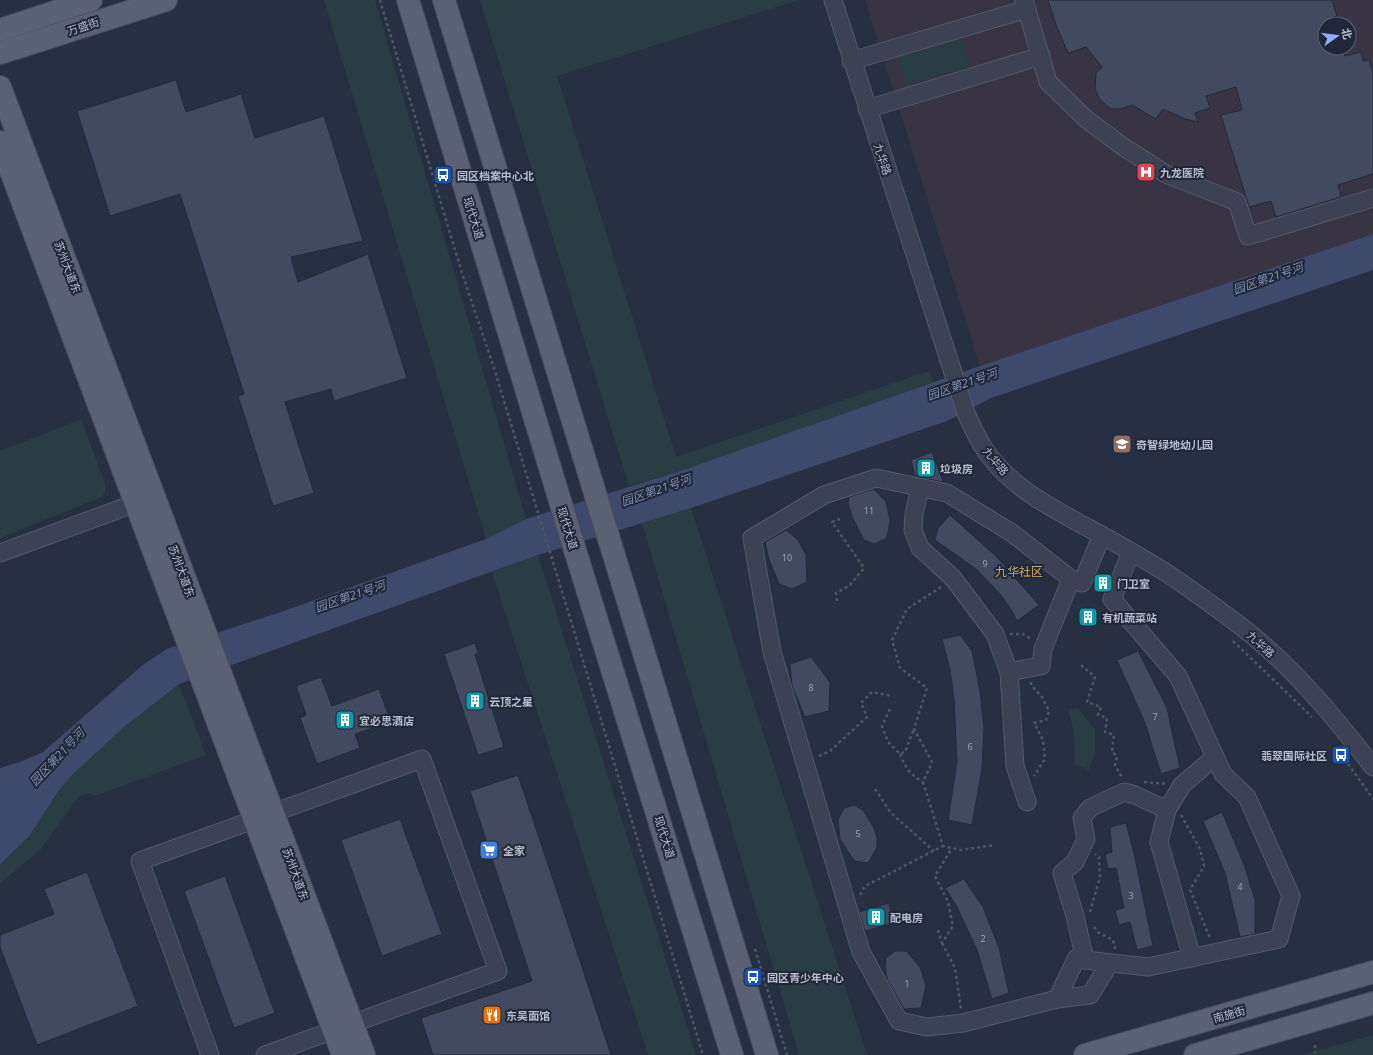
<svg xmlns="http://www.w3.org/2000/svg" width="1373" height="1055" font-family="'Noto Sans','Noto Sans SC',sans-serif">
<rect width="100%" height="100%" fill="#272f43"/>
<path fill="#383444" fill-rule="evenodd" d="M865,0H1373V234L980,366ZM1325,24H1349V48H1325Z"/>
<g fill="#293d44">
<path d="M324,0H375L526,519L486,539Z"/>
<path d="M480,0H799L557,76L676,457L929,371L934,382L680,471L629,486Z"/>
<path d="M961,39L969,67L907,85L898,57Z"/>
<path d="M81,419L105,483V492L102,497L0,538V451Z"/>
<path d="M691,508L867,1055H799L642,523Z"/>
<path d="M538,555L696,1055H648L492,572Z"/>
<path d="M179,684L206,755L95,796L90,793L78,797L41,849L0,884V865C32,838 46,805 72,775C103,740 142,712 179,684Z"/>
<path d="M1078,708L1095,729V755L1089,770L1075,764L1073,728L1068,709Z"/>
<path d="M1373,1035V1055H1302Z"/>
</g>
<path fill="#3e4a6c" d="M1373,234V270L991,398L947,421L691,508L538,555L179,684L124,727L73,774L60,789L29,836L0,865V768L20,762L43,752L144,664L167,649L281,612L486,539L526,519L680,471L980,366Z"/>
<g fill="#414a60" stroke="#22293a">
<path d="M1048,0H1332L1337,16L1333,17L1335,24H1325V48H1343L1345,56L1361,52L1363,61L1369,60L1373,73V174L1338,185L1341,197L1276,217L1271,201L1249,207L1221,115L1242,110L1236,87L1206,96L1210,108L1195,113L1198,122L1185,119L1163,109L1156,119L1132,105L1121,109H1111L1100,100L1095,89L1096,73L1102,67L1086,47L1068,53L1056,25Z"/>
<path d="M176,80L186,112L241,94L255,138L324,116L363,241L291,257L298,282L368,254L407,378L334,401L331,389L285,402L314,493L273,506L238,396L244,394L180,194L110,216L77,111Z"/>
<path d="M932,452L943,481L942,482L915,476L911,460Z"/>
<path d="M874,489L886,502L890,521L887,538L874,544L864,540L852,517L848,503L849,497Z"/>
<path d="M950,515L997,557L1039,605L1017,621L1012,611L1001,595L976,569L935,540L938,528Z"/>
<path d="M786,530L797,539L806,554L807,582L792,589L779,584L769,560L765,542Z"/>
<path d="M960,635L972,651L980,691L984,729L982,769L972,825L948,820L957,762L954,698L950,670L942,639Z"/>
<path d="M475,643L478,652L475,655L504,747L478,755L444,654Z"/>
<path d="M1138,651L1167,708L1180,768L1161,774L1145,723L1117,660Z"/>
<path d="M811,657L830,682L829,711L805,717L792,686L790,664Z"/>
<path d="M321,677L332,706L379,689L391,722L355,734L360,748L317,764L300,718L306,715L296,686Z"/>
<path d="M518,775L562,906L611,1055H433L421,1018L532,981L470,791Z"/>
<path d="M854,805L863,810L874,828L877,838V848L868,863L854,861L840,839L838,820L844,808Z"/>
<path d="M1222,812L1245,867L1255,900V934L1240,937L1225,873L1203,821Z"/>
<path d="M400,819L442,934L382,956L341,840Z"/>
<path d="M1126,823L1134,853L1153,946L1137,950L1130,922L1119,925L1115,910L1124,908L1116,868L1108,869L1105,854L1112,852L1110,827Z"/>
<path d="M87,872L138,1006L37,1045L0,947V935L54,914L44,889Z"/>
<path d="M225,876L275,1013L234,1028L184,891Z"/>
<path d="M964,879L983,907L999,948L1009,993L992,999L977,950L956,905L945,888Z"/>
<path d="M889,903L894,923L865,931L859,912Z"/>
<path d="M895,951H906L920,967L926,986L921,1008L904,1009L887,979L885,967L886,958Z"/>
</g>
<g fill="none" stroke-linecap="round" stroke-linejoin="round">
<g stroke="#545a6a" stroke-width="19">
<g id="minor">
<path d="M833,0L966,413C972,427 979,441 987,453C1011,486 1046,505 1081,524C1114,542 1148,560 1180,582C1204,599 1230,617 1253,636C1298,673 1337,720 1373,767"/>
<path d="M1024,0L1048,82L1086,119L1122,146L1166,174L1237,202L1248,236L1373,198"/>
<path d="M851,61L1027,9"/>
<path d="M867,109L1041,56"/>
<path d="M920,488L914,514L913,530L920,548L953,578L995,634L1009,672"/>
<path d="M1102,535L1082,583L1071,579L1012,533L947,493L876,478L824,495L752,538L772,652L861,952L899,1021L927,1027L963,1023L1057,999L1076,959L1148,967L1279,939L1291,896L1247,797L1223,774L1178,676L1112,599L1131,552"/>
<path d="M0,553L147,499"/>
<path d="M1027,802L1015,766L1009,672L1041,666L1043,649L1071,579"/>
<path d="M1192,958L1159,842L1167,810L1182,785L1215,757"/>
<path d="M1085,960L1075,916L1062,873L1075,862L1086,839L1082,818L1090,808L1124,792L1135,795L1167,810"/>
<path d="M1057,999L1090,995L1110,963"/>
<path d="M210,1055L140,861L422,759L498,971L265,1055"/>
</g>
</g>
<g stroke="#454b5c" stroke-width="24">
<g id="major">
<path d="M408,0L574,547L732,1055"/>
<path d="M444,0L767,1055"/>
<path d="M0,30L91,0"/>
<path d="M0,53L166,0"/>
<path d="M0,87L364,1055"/>
<path d="M0,142L343,1055"/>
<path d="M1085,1055L1373,972"/>
<path d="M1195,1055L1373,1003"/>
</g>
</g>
<g stroke="#485a60" stroke-width="2.5" stroke-dasharray="3 3" stroke-linecap="butt">
<path d="M380,0L462,273L494,368L703,1055"/>
<path d="M941,587L907,609L892,640L900,668L927,688L914,729L932,762L923,782L943,846L960,850L995,845"/>
<path d="M837,601L836,593L850,585L864,568L832,522L840,519"/>
<path d="M1010,634H1023L1031,639"/>
<path d="M1233,641L1312,717"/>
<path d="M1081,665L1095,677L1087,702L1101,707L1098,715L1107,718L1105,732L1114,735L1112,752L1117,756L1115,765L1123,779"/>
<path d="M1031,682V685L1042,697L1049,711L1046,720L1034,723L1043,740L1045,759L1034,776"/>
<path d="M890,709L882,726L888,742L900,754L905,752L914,729"/>
<path d="M900,754C905,767 910,775 923,782"/>
<path d="M1341,754L1373,799"/>
<path d="M819,756L830,751L867,717L861,703L872,692L892,696"/>
<path d="M1144,782L1167,784"/>
<path d="M875,789L891,813L934,851"/>
<path d="M1181,815L1200,849L1204,866L1190,890L1210,938"/>
<path d="M860,895L865,886L943,846"/>
<path d="M1090,912L1100,877L1099,857L1095,854"/>
<path d="M1094,927L1099,933L1113,940L1115,949"/>
<path d="M938,930L942,943L953,926L948,902L935,876L952,848"/>
<path d="M942,943L955,968L961,1009"/>
<path d="M755,949L787,1055"/>
<path d="M1315,1045V1053"/>
</g>
<use href="#minor" stroke="#3c4253" stroke-width="17"/>
<use href="#major" stroke="#5a6173" stroke-width="22"/>
</g>
<defs>
<g id="hospital-square" transform="scale(1)"><rect x="-9" y="-9" width="18" height="18" rx="4" fill="#e0444e" stroke="#202738"/><path d="M-5-5h3v3.5h4V-5h3V5h-3V1.5h-4V5h-3Z" fill="#fff"/></g>
<g id="bus-square" transform="scale(1)"><rect x="-9" y="-9" width="18" height="18" rx="4" fill="#1a4fb4" stroke="#202738"/><path d="M-5-6H5V4H4V6H2V4H-2V6H-4V4H-5ZM-3.5-4V0h7V-4ZM-3.5 1.2v1.5H-2V1.2ZM2 1.2v1.5H3.5V1.2Z" fill="#fff"/></g>
<g id="school-square" transform="scale(1)"><rect x="-9" y="-9" width="18" height="18" rx="4" fill="#8d6e63" stroke="#202738"/><path d="M0-5L7-2L0 1L-7-2ZM-4 1L0 2.5L4 1V4Q0 6-4 4Z" fill="#fff"/></g>
<g id="building-square" transform="scale(1)"><rect x="-9" y="-9" width="18" height="18" rx="4" fill="#0f9aa8" stroke="#202738"/><path d="M-4-6H4V6H1V3H-1V6H-4ZM-2.5-4.3h1.7v1.8h-1.7ZM.8-4.3h1.7v1.8H.8ZM-2.5-1h1.7V.8h-1.7ZM.8-1h1.7V.8H.8Z" fill="#fff"/></g>
<g id="supermarket-square" transform="scale(1)"><rect x="-9" y="-9" width="18" height="18" rx="4" fill="#3f7fe0" stroke="#202738"/><path d="M-6-5.5h2.5l.6 2H6L4.5 2H-2.5L-4.4-4H-6ZM-1.5 3.2a1.3 1.3 0 1 0 .1 0ZM3 3.2a1.3 1.3 0 1 0 .1 0Z" fill="#fff"/></g>
<g id="restaurant-square" transform="scale(1)"><rect x="-9" y="-9" width="18" height="18" rx="4" fill="#e8710a" stroke="#202738"/><path d="M-5-6h1v4h1v-4h1v4h1v-4h1v5L-1.5 .5V6h-2V.5L-5-1ZM5-6V6H3V1.5H1.5Q1.5-4 5-6Z" fill="#fff"/></g>
</defs>
<g fill-rule="evenodd">
<use href="#hospital-square" x="1146" y="172"/>
<use href="#bus-square" x="443" y="175"/>
<use href="#school-square" x="1122" y="444"/>
<use href="#building-square" x="926" y="468"/>
<use href="#building-square" x="1103" y="583"/>
<use href="#building-square" x="1088" y="617"/>
<use href="#building-square" x="475" y="701"/>
<use href="#building-square" x="345" y="720"/>
<use href="#bus-square" x="1341" y="755"/>
<use href="#supermarket-square" x="489" y="850"/>
<use href="#building-square" x="876" y="917"/>
<use href="#bus-square" x="753" y="977"/>
<use href="#restaurant-square" x="492" y="1015"/>
</g>
<g text-anchor="middle" dominant-baseline="central" stroke-width="4" stroke-linejoin="round" paint-order="stroke">
<g font-size="9" fill="#9ba1b1">
<text x="869" y="510">11</text>
<text x="787" y="557">10</text>
<text x="985" y="563">9</text>
<text x="811" y="687">8</text>
<text x="1155" y="716">7</text>
<text x="970" y="746">6</text>
<text x="858" y="833">5</text>
<text x="1240" y="886">4</text>
<text x="1131" y="895">3</text>
<text x="983" y="938">2</text>
<text x="907" y="983">1</text>
</g>
<g font-size="11" fill="#b9becc" stroke="#202738">
<text transform="translate(83 26) rotate(-18)">万盛街</text>
<text transform="translate(883 159) rotate(72)">九华路</text>
<text transform="translate(474 218) rotate(73)">现代大道</text>
<text transform="translate(68 267) rotate(69)">苏州大道东</text>
<text transform="translate(996 461) rotate(50)">九华路</text>
<text transform="translate(568 528) rotate(73)">现代大道</text>
<text transform="translate(182 571) rotate(70)">苏州大道东</text>
<text transform="translate(1261 644) rotate(42)">九华路</text>
<text transform="translate(665 837) rotate(73)">现代大道</text>
<text transform="translate(296 874) rotate(70)">苏州大道东</text>
<text transform="translate(1229 1014) rotate(-16)">南施街</text>
</g>
<g font-size="11" font-weight="bold" fill="#b9becc" stroke="#202738" text-anchor="start">
<text x="1160" y="172">九龙医院</text>
<text x="457" y="175">园区档案中心北</text>
<text x="1136" y="444">奇智绿地幼儿园</text>
<text x="940" y="468">垃圾房</text>
<text x="1117" y="583">门卫室</text>
<text x="1102" y="617">有机蔬菜站</text>
<text x="489" y="701">云顶之星</text>
<text x="359" y="720">宜必思酒店</text>
<text x="1327" y="755" text-anchor="end">翡翠国际社区</text>
<text x="503" y="850">全家</text>
<text x="890" y="917">配电房</text>
<text x="767" y="977">园区青少年中心</text>
<text x="506" y="1015">东吴面馆</text>
</g>
<g font-size="12" font-style="italic" fill="#818fb3" stroke="#202738">
<text transform="translate(1268 278) rotate(-19)">园区第21号河</text>
<text transform="translate(962 384) rotate(-19)">园区第21号河</text>
<text transform="translate(656 490) rotate(-19)">园区第21号河</text>
<text transform="translate(350 596) rotate(-19)">园区第21号河</text>
<text transform="translate(57 757) rotate(-47)">园区第21号河</text>
</g>
<g font-size="12" fill="#d6a86b" stroke="#202738">
<text x="1019" y="571">九华社区</text>
</g>
</g>
<g transform="translate(1337 36) rotate(76)"><circle r="19" fill="#202738" stroke="#5d6373"/>
<path d="M0-3L7 15L0 10L-7 15Z" fill="#93acf8"/>
<text y="-6" font-size="11" font-weight="bold" text-anchor="middle" fill="#b9becc">北</text>
</g>
</svg>
